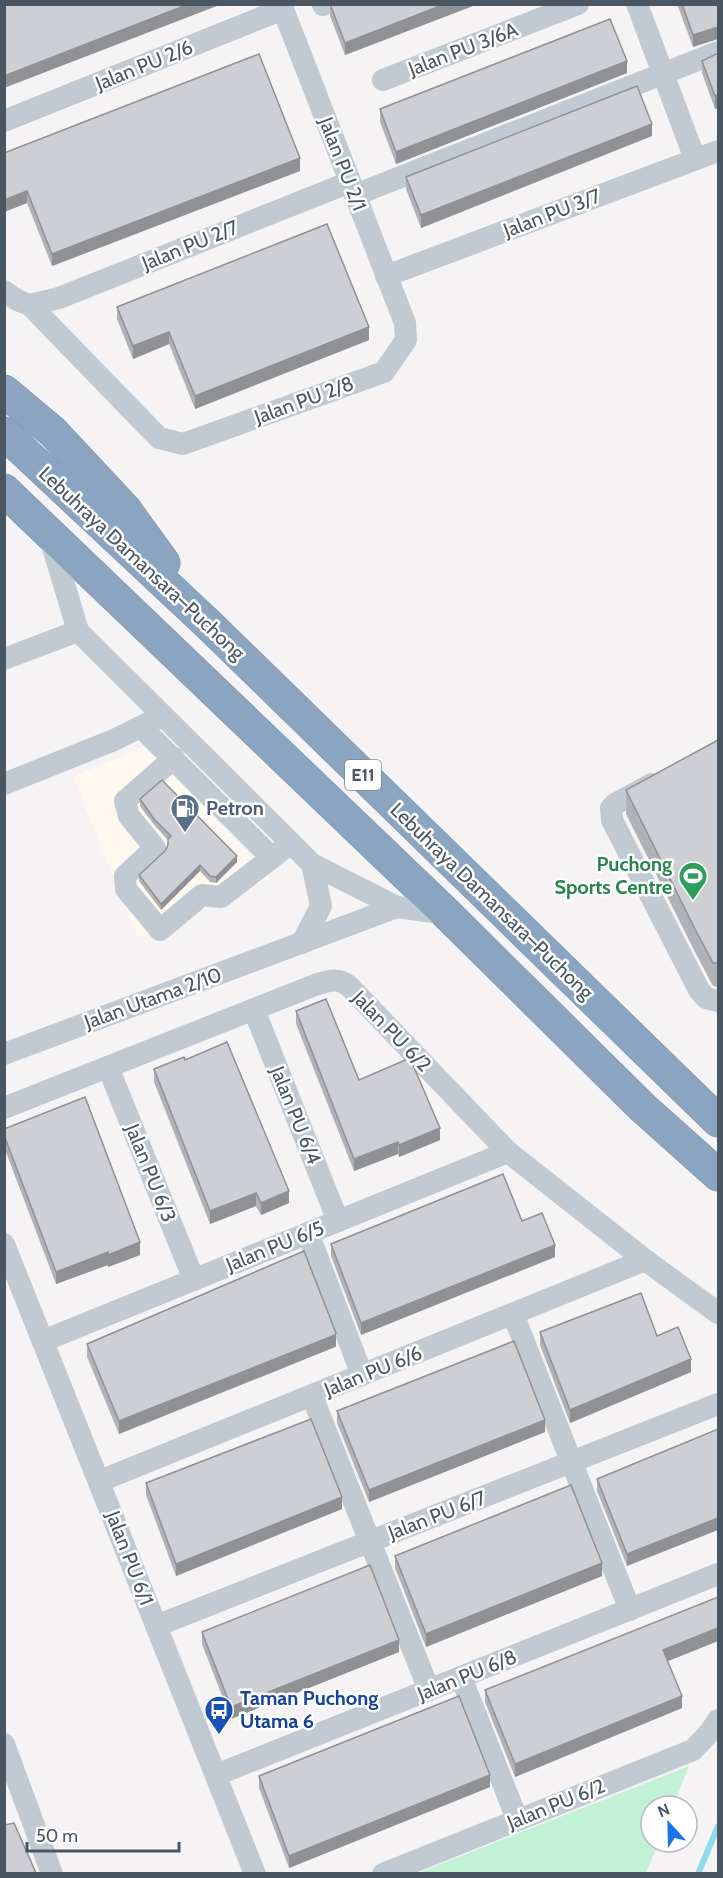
<svg xmlns="http://www.w3.org/2000/svg" width="723" height="1878" font-family="Cabin,sans-serif">
<rect width="100%" height="100%" fill="#f5f3f3"/>
<path fill="#fdf9ef" d="M145,746L271,878L138,938L73,777Z"/>
<path fill="#c3f1d5" d="M689,1766L673,1806H651V1842H659L646,1873H418Z"/>
<g fill="none" stroke-linecap="round" stroke-linejoin="round">
<path stroke="#90daee" stroke-width="6" d="M698,1874L718,1826"/>
<g stroke="#7690ad" stroke-width="33">
<g id="highway">
<path d="M4,391L53,432L125,509L164,563"/>
<path d="M4,433L208,624L718,1121"/>
<path d="M4,490L447,914L642,1107L718,1175"/>
</g>
</g>
<g stroke="#c1cad2" stroke-width="22">
<path d="M637,4L695,159"/>
<path d="M323,5L324,4"/>
<path d="M383,80L578,4"/>
<path d="M4,121L283,9"/>
<path d="M355,195L718,52"/>
<path d="M386,276L718,151"/>
<path d="M4,291L17,300L30,305L159,438L183,444L384,372L406,340L405,323L281,4"/>
<path d="M30,305L59,298L350,182"/>
<path d="M49,534L78,631L312,864L397,907"/>
<path d="M4,659L78,631"/>
<path d="M141,727L271,857"/>
<path d="M174,758L125,801L129,816L155,848L125,876L126,889L160,930L202,895L221,897L291,843"/>
<path d="M4,784L114,740L154,720"/>
<path d="M652,784L615,804L611,808L612,820L699,990L706,998L718,1001"/>
<path d="M302,943L321,906L312,864"/>
<path d="M254,1010L338,1221"/>
<path d="M4,1054L397,907L447,914"/>
<path d="M108,1067L194,1280"/>
<path d="M4,1108L315,985C328,981 337,977 349,986L508,1152L645,1260L718,1313"/>
<path d="M308,1233L362,1375"/>
<path d="M4,1244L255,1874"/>
<path d="M513,1314L630,1610"/>
<path d="M43,1341L508,1152"/>
<path d="M312,1396L429,1690"/>
<path d="M100,1481L645,1260"/>
<path d="M156,1626L718,1404"/>
<path d="M461,1677L517,1819"/>
<path d="M4,1744L52,1874"/>
<path d="M216,1775L718,1574"/>
<path d="M383,1874L693,1750L710,1732L718,1720"/>
</g>
<use href="#highway" stroke="#8ba5c1" stroke-width="32"/>
</g>
<g fill="#b0b2b7">
<path d="M330,4H478L345,55L330,16Z"/>
<path d="M677,4H718L693,47Z"/>
<path d="M718,53L715,109L702,73V61Z"/>
<path d="M627,73L396,164L380,122V109Z"/>
<path d="M652,136L421,228L406,189V177Z"/>
<path d="M4,153L300,171L52,266L27,203L4,212Z"/>
<path d="M117,307L369,340L195,409L169,344L133,359L117,319Z"/>
<path d="M718,740V986L717,987L713,986L695,952L626,814V790Z"/>
<path d="M140,799L237,862L216,883L210,882L200,871L161,910L139,881V875L165,851L168,845V840L154,825L140,806Z"/>
<path d="M296,1011L359,1080L440,1140L399,1157L398,1154L354,1171L296,1024Z"/>
<path d="M185,1060L289,1203L261,1215L256,1206L210,1224L154,1082V1069Z"/>
<path d="M4,1129L140,1255L108,1267V1265L56,1284L4,1147Z"/>
<path d="M522,1221L555,1257L361,1335L331,1256V1244Z"/>
<path d="M540,1332L657,1336L691,1372L570,1423L540,1345Z"/>
<path d="M87,1344L336,1346L335,1347L119,1434L87,1357Z"/>
<path d="M337,1411L545,1432L369,1502L337,1423Z"/>
<path d="M718,1429L627,1566L597,1491V1479Z"/>
<path d="M146,1483L342,1509L176,1576L146,1495Z"/>
<path d="M395,1556L602,1576L426,1647L395,1568Z"/>
<path d="M718,1597V1641L668,1661L682,1708L515,1777L485,1702V1690Z"/>
<path d="M202,1632L399,1652L231,1719L202,1644Z"/>
<path d="M259,1776L490,1787L289,1868L259,1788Z"/>
</g>
<g fill="#909195">
<path d="M189,4H222L4,88V76Z"/>
<path d="M445,4H478L345,55V43Z"/>
<path d="M718,27V39L693,47V35Z"/>
<path d="M627,61V73L396,164V152Z"/>
<path d="M718,95V108L715,109V96Z"/>
<path d="M652,124V136L421,228V215Z"/>
<path d="M300,158V171L52,266V254Z"/>
<path d="M27,191V203L4,212V200Z"/>
<path d="M369,327V340L195,409V396Z"/>
<path d="M169,332V344L133,359V346Z"/>
<path d="M237,856V862L216,883V877Z"/>
<path d="M200,865V871L161,910V904Z"/>
<path d="M718,962V986L717,987V963Z"/>
<path d="M440,1128V1140L399,1157V1145Z"/>
<path d="M398,1142V1154L354,1171V1159Z"/>
<path d="M289,1191V1203L261,1215V1203Z"/>
<path d="M256,1193V1206L210,1224V1211Z"/>
<path d="M140,1242V1255L108,1267V1255Z"/>
<path d="M555,1245V1257L361,1335V1323Z"/>
<path d="M108,1252V1265L56,1284V1272Z"/>
<path d="M336,1333V1346L335,1347L119,1434V1421Z"/>
<path d="M691,1359V1372L570,1423V1410Z"/>
<path d="M545,1420V1432L369,1502V1490Z"/>
<path d="M342,1497V1509L176,1576V1564Z"/>
<path d="M718,1518V1530L627,1566V1554Z"/>
<path d="M602,1563V1576L426,1647V1634Z"/>
<path d="M718,1628V1641L663,1663V1650Z"/>
<path d="M399,1640V1652L231,1719V1707Z"/>
<path d="M682,1696V1708L515,1777V1764Z"/>
<path d="M490,1775V1787L289,1868V1856Z"/>
</g>
<g fill="#cdcfd5" stroke="#909195" stroke-width="1.5">
<path d="M4,4H189L4,76Z"/>
<path d="M330,4H445L345,43Z"/>
<path d="M682,4H718V27L693,35Z"/>
<path d="M610,19L627,61L396,152L380,109Z"/>
<path d="M718,53V95L715,96L702,61Z"/>
<path d="M259,54L300,158L52,254L27,191L4,200V153Z"/>
<path d="M637,86L652,124L421,215L406,177Z"/>
<path d="M327,224L369,327L195,396L169,332L133,346L117,307Z"/>
<path d="M718,740V962L717,963H713L695,929L626,790Z"/>
<path d="M162,780L237,856L216,877L210,876L200,865L161,904L139,875L165,851L168,845V839L171,836L154,819L140,799Z"/>
<path d="M326,999L359,1080L410,1058L440,1128L399,1145L398,1142L354,1159L296,1011Z"/>
<path d="M227,1042L289,1191L261,1203L256,1193L210,1211L154,1069L184,1057L185,1060Z"/>
<path d="M85,1097L140,1242L108,1255V1252L56,1272L4,1135V1129Z"/>
<path d="M503,1174L522,1221L542,1213L555,1245L361,1323L331,1244Z"/>
<path d="M304,1251L336,1333L335,1335L119,1421L87,1344Z"/>
<path d="M641,1293L657,1336L678,1327L691,1359L570,1410L540,1332Z"/>
<path d="M514,1341L545,1420L369,1490L337,1411Z"/>
<path d="M311,1419L342,1497L176,1564L146,1483Z"/>
<path d="M718,1429V1518L627,1554L597,1479Z"/>
<path d="M571,1485L602,1563L426,1634L395,1556Z"/>
<path d="M370,1565L399,1640L231,1707L202,1632Z"/>
<path d="M718,1597V1628L663,1650L682,1696L515,1764L485,1690Z"/>
<path d="M459,1696L490,1775L289,1856L259,1776Z"/>
<path d="M14,1823L36,1873V1874H4V1825Z"/>
</g>
<defs>
<g id="fuel-pin" transform="scale(1.5)"><path d="M0 17L-7.5 6A9.5 9.5 0 1 1 7.5 6Z" fill="#5c6f8a" stroke="#fff"/><path d="M-5.5-6h7V0h2V4h1.3V-2.5L3-4.5l.8-.8L6-3V5H2.5V1h-1V6h-7ZM-4.2-4.7v3.2H.2V-4.7Z" fill="#fff"/></g>
<g id="stadium-pin" transform="scale(1.5)"><path d="M0 17L-7.5 6A9.5 9.5 0 1 1 7.5 6Z" fill="#2e9e5b" stroke="#fff"/><path d="M0-5a6.5 5 0 1 0 0 10a6.5 5 0 1 0 0-10ZM-3.5-1.8h7v3.6h-7Z" fill="#fff"/></g>
<g id="bus-pin" transform="scale(1.5)"><path d="M0 17L-7.5 6A9.5 9.5 0 1 1 7.5 6Z" fill="#1a4fb4" stroke="#fff"/><path d="M-5-6H5V4H4V6H2V4H-2V6H-4V4H-5ZM-3.5-4V0h7V-4ZM-3.5 1.2v1.5H-2V1.2ZM2 1.2v1.5H3.5V1.2Z" fill="#fff"/></g>
</defs>
<g fill-rule="evenodd">
<use href="#fuel-pin" x="185" y="808"/>
<use href="#stadium-pin" x="693" y="876"/>
<use href="#bus-pin" x="219" y="1710"/>
</g>
<g text-anchor="middle" dominant-baseline="central" stroke-width="5" stroke-linejoin="round" paint-order="stroke">
<rect fill="#fff" stroke="#808990" stroke-width="1.5" x="345" y="760" width="36" height="30" rx="4.5"/>
<g font-size="18" font-weight="bold" fill="#4a5661">
<text x="363" y="775">E11</text>
</g>
<g font-size="20" fill="#4a5661" stroke="#fff">
<text transform="translate(463 49) rotate(-21)">Jalan PU 3/6A</text>
<text transform="translate(144 65) rotate(-22)">Jalan PU 2/6</text>
<text transform="translate(343 164) rotate(69)">Jalan PU 2/1</text>
<text transform="translate(552 213) rotate(-21)">Jalan PU 3/7</text>
<text transform="translate(190 245) rotate(-22)">Jalan PU 2/7</text>
<text transform="translate(304 400) rotate(-20)">Jalan PU 2/8</text>
<text transform="translate(142 563) rotate(43)">Lebuhraya Damansara–Puchong</text>
<text transform="translate(492 901) rotate(44)">Lebuhraya Damansara–Puchong</text>
<text transform="translate(153 998) rotate(-20)">Jalan Utama 2/10</text>
<text transform="translate(392 1031) rotate(46)">Jalan PU 6/2</text>
<text transform="translate(296 1115) rotate(68)">Jalan PU 6/4</text>
<text transform="translate(151 1173) rotate(68)">Jalan PU 6/3</text>
<text transform="translate(275 1246) rotate(-22)">Jalan PU 6/5</text>
<text transform="translate(373 1371) rotate(-22)">Jalan PU 6/6</text>
<text transform="translate(437 1515) rotate(-21)">Jalan PU 6/7</text>
<text transform="translate(130 1558) rotate(69)">Jalan PU 6/1</text>
<text transform="translate(467 1675) rotate(-22)">Jalan PU 6/8</text>
<text transform="translate(556 1804) rotate(-22)">Jalan PU 6/2</text>
</g>
<g font-size="20" font-weight="bold" fill="#4e5e75" stroke="#fff" text-anchor="start">
<text x="206" y="808">Petron</text>
</g>
<g font-size="20" font-weight="bold" fill="#27864d" stroke="#fff" text-anchor="end">
<text x="672" y="864">Puchong<tspan x="672" dy="23">Sports Centre</tspan></text>
</g>
<g font-size="20" font-weight="bold" fill="#164399" stroke="#fff" text-anchor="start">
<text x="240" y="1698">Taman Puchong<tspan x="240" dy="23">Utama 6</tspan></text>
</g>
</g>
<rect width="723" height="1878" fill="none" stroke="#4a5661" stroke-width="12"/>
<g transform="translate(669 1824) rotate(338)"><circle r="28" fill="#ffffff" stroke="#b7bbc0" stroke-width="1.5"/>
<path d="M0-4.5L10 22L0 15L-10 22Z" fill="#1a73e8"/>
<text y="-9" font-size="16" font-weight="bold" text-anchor="middle" fill="#4a5661">N</text>
</g>
<path d="M27 1842v9h152v-9" fill="none" stroke="#4a5661" stroke-width="3"/>
<text x="36" y="1842" font-size="18" fill="#4a5661" stroke="#ffffff" stroke-width="4.5" paint-order="stroke">50 m</text>
</svg>
